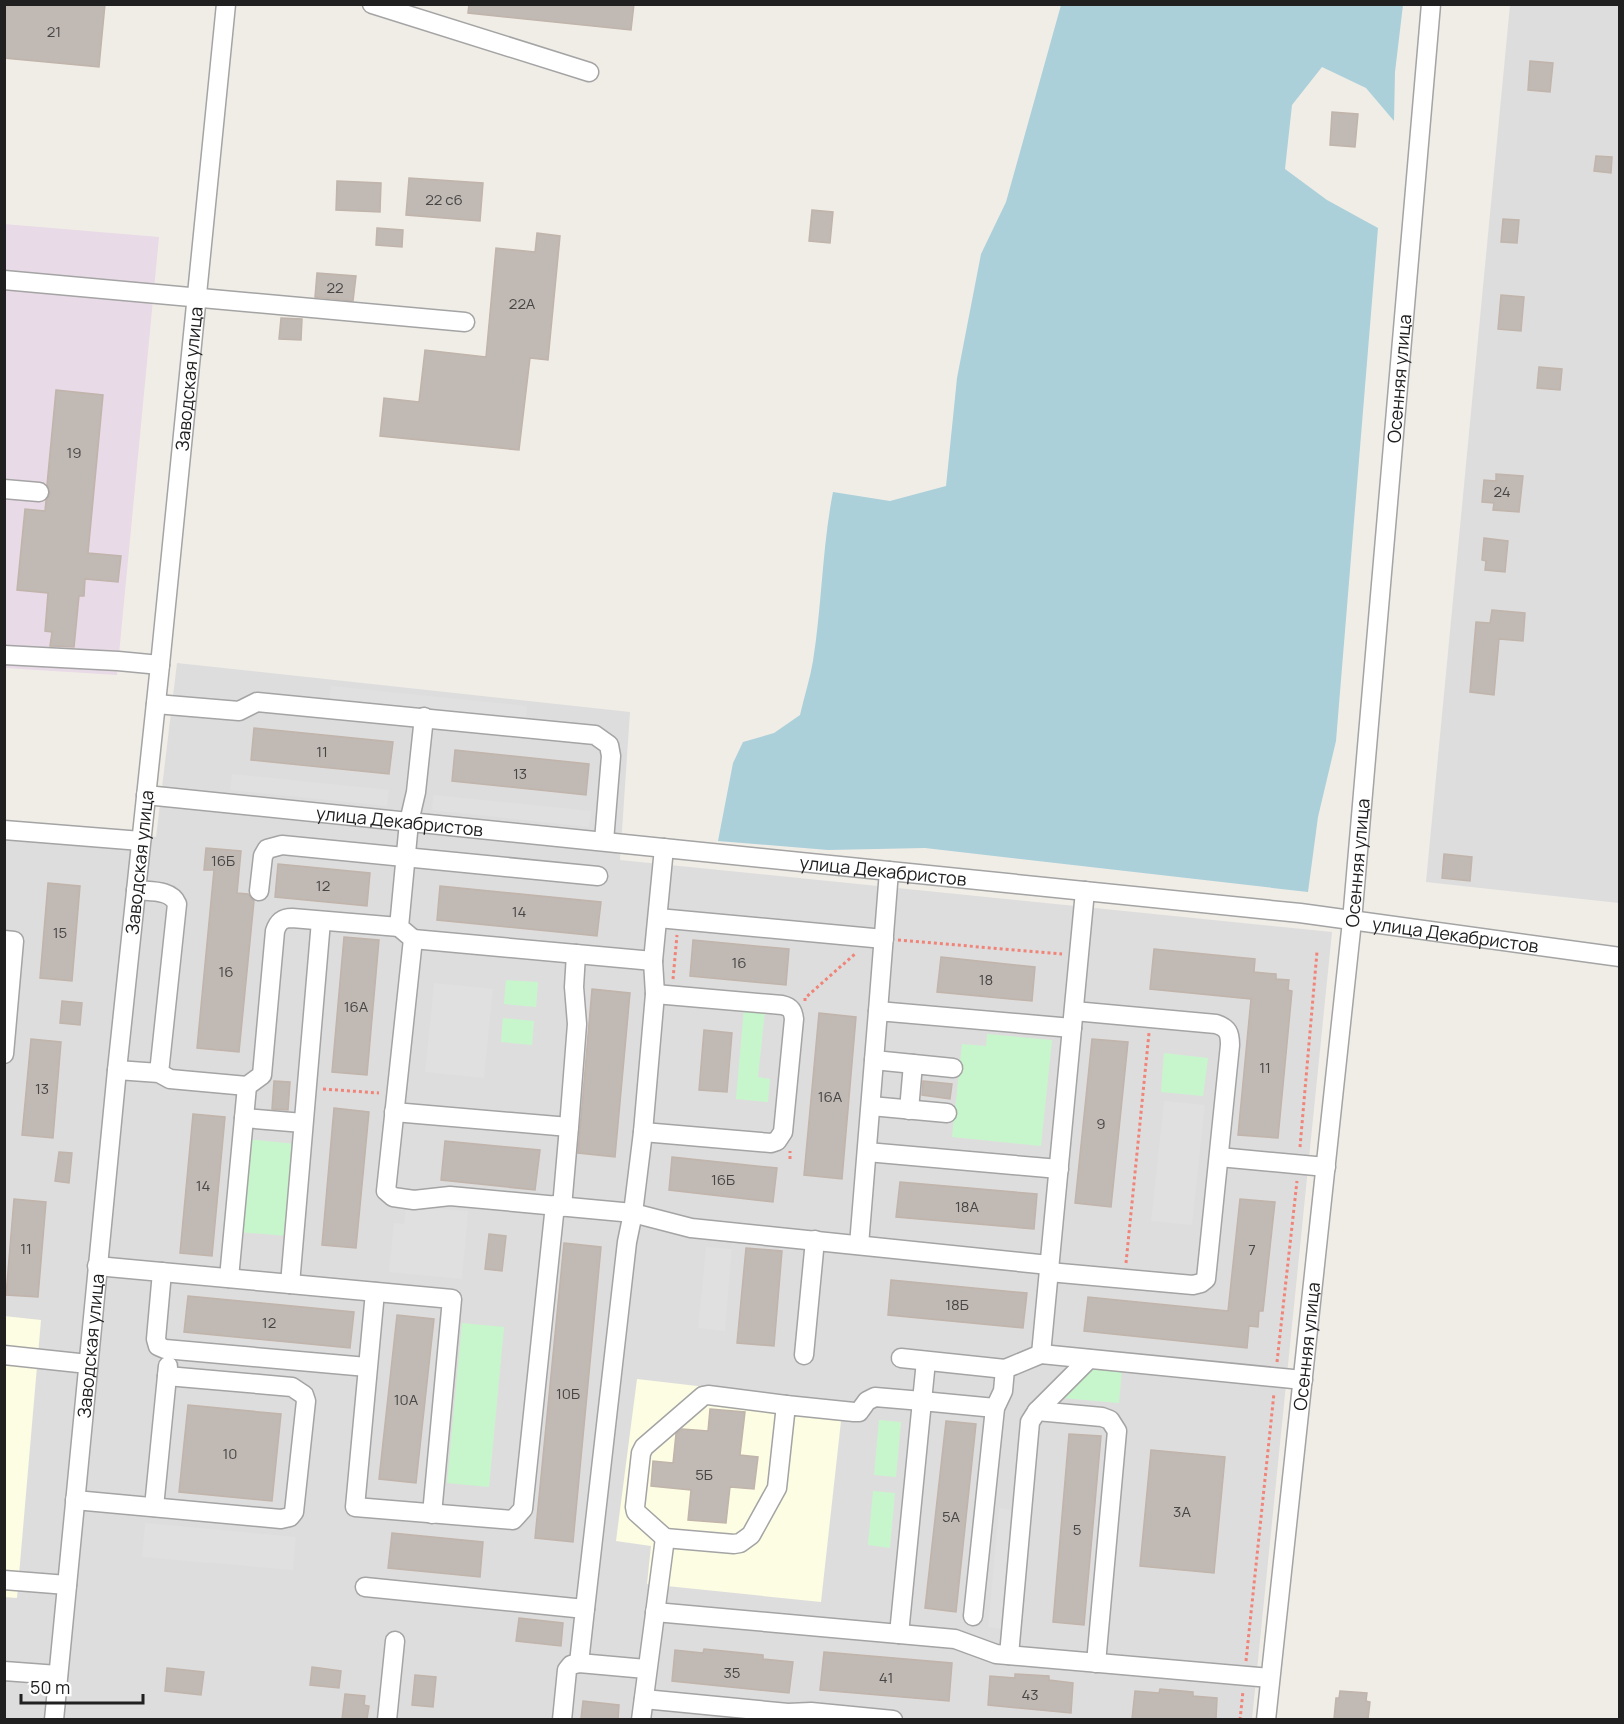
<svg xmlns="http://www.w3.org/2000/svg" width="1624" height="1724" font-family="Manrope,sans-serif">
<rect width="100%" height="100%" fill="#f0ede7"/>
<g fill="#dedddd">
<path d="M1510,5H1619V903L1426,882Z"/>
<path d="M177,663L630,712L620,860L1332,932L1252,1719H5L4,822L156,837Z"/>
</g>
<path fill="#e8dae6" d="M4,224L159,237L117,675L5,668Z"/>
<g fill="#fdfde3">
<path d="M4,1316L41,1320L17,1598L4,1597Z"/>
<path d="M637,1379L843,1403L821,1602L647,1584L651,1546L616,1541Z"/>
</g>
<g fill="#c8f6cc">
<path d="M506,980L538,982L536,1007L504,1004Z"/>
<path d="M744,1008L765,1011L758,1077L770,1079L768,1102L736,1099Z"/>
<path d="M503,1018L534,1021L532,1045L501,1042Z"/>
<path d="M987,1034L1052,1040L1041,1146L952,1137L962,1044L986,1046Z"/>
<path d="M1164,1053L1208,1058L1203,1096L1161,1092Z"/>
<path d="M247,1139L296,1144L288,1236L238,1232Z"/>
<path d="M462,1323L504,1327L489,1487L447,1483Z"/>
<path d="M1091,1365L1122,1368L1119,1403L1061,1398Z"/>
<path d="M879,1420L901,1422L896,1477L874,1475Z"/>
<path d="M873,1491L895,1493L890,1548L868,1545Z"/>
</g>
<g fill="#e0e0e0">
<path d="M331,686L527,706L526,719L329,698Z"/>
<path d="M232,774L389,790L387,806L230,790Z"/>
<path d="M433,795L591,811L589,827L432,810Z"/>
<path d="M434,983L493,989L484,1078L425,1072Z"/>
<path d="M1164,1101L1205,1105L1192,1225L1151,1221Z"/>
<path d="M406,1206L468,1211L462,1279L389,1272L394,1223L404,1224Z"/>
<path d="M706,1247L732,1249L725,1331L698,1328Z"/>
<path d="M999,1508L1012,1510L1001,1629L988,1627Z"/>
<path d="M145,1523L296,1537L293,1570L142,1557Z"/>
</g>
<path fill="#abd0da" d="M1061,5H1403L1395,72L1394,121L1366,88L1322,67L1292,105L1285,169L1327,200L1378,228L1336,741L1318,817L1308,892L925,848L828,850L718,841L733,763L743,742L774,733L800,715C804,697 810,679 813,661C822,605 822,548 833,492L890,501L946,486L957,378L981,254L1006,202Z"/>
<g fill="#c0b9b4" stroke="#c1b4ab" stroke-width="1.5">
<path d="M4,4H105L99,67L4,58Z"/>
<path d="M469,4H634L631,30L468,13Z"/>
<path d="M1530,61L1553,63L1550,92L1528,90Z"/>
<path d="M1332,112L1358,114L1355,147L1330,145Z"/>
<path d="M1596,156L1612,157L1611,173L1594,171Z"/>
<path d="M409,178L483,183L480,221L406,215Z"/>
<path d="M337,181L381,183L380,212L336,210Z"/>
<path d="M812,210L833,212L830,243L809,241Z"/>
<path d="M1503,219L1519,220L1517,243L1501,242Z"/>
<path d="M377,228L403,230L402,247L376,245Z"/>
<path d="M537,233L560,236L548,360L530,358L519,450L380,436L384,398L419,402L425,350L486,357L496,248L535,252Z"/>
<path d="M317,273L356,276L353,301L315,297Z"/>
<path d="M1501,295L1524,297L1521,331L1498,329Z"/>
<path d="M281,318L302,319L301,340L279,339Z"/>
<path d="M1539,367L1562,369L1560,390L1537,388Z"/>
<path d="M56,390L103,395L88,553L121,556L118,582L85,579L84,596H79L74,647L50,646L52,632L45,631L48,593L17,590L25,509L45,511L46,501L50,494L47,485Z"/>
<path d="M1496,474L1523,476L1519,512L1493,510L1494,503L1482,502L1484,480L1496,481Z"/>
<path d="M1484,538L1508,541L1505,572L1485,570L1486,561L1482,560Z"/>
<path d="M1492,610L1525,613L1523,641L1499,639L1494,695L1470,692L1476,622L1490,623Z"/>
<path d="M254,728L393,742L389,774L251,760Z"/>
<path d="M455,750L589,764L586,795L452,781Z"/>
<path d="M206,848L241,851L237,893L248,894L254,901L239,1052L197,1048L214,870H204Z"/>
<path d="M1444,854L1472,857L1470,881L1442,878Z"/>
<path d="M278,864L370,873L367,906L275,897Z"/>
<path d="M48,883L80,886L72,981L40,978Z"/>
<path d="M440,886L601,902L597,936L437,920Z"/>
<path d="M344,937L379,940L367,1075L332,1072Z"/>
<path d="M693,940L789,949L786,985L690,976Z"/>
<path d="M1154,949L1255,959L1254,972L1276,974V979L1289,980L1288,990L1292,991L1278,1138L1238,1135L1251,999L1150,989Z"/>
<path d="M941,957L1035,967L1032,1001L937,992Z"/>
<path d="M592,989L630,993L615,1157L578,1153Z"/>
<path d="M62,1001L82,1003L80,1025L60,1023Z"/>
<path d="M819,1013L856,1017L842,1179L804,1175Z"/>
<path d="M704,1030L732,1033L727,1092L699,1090Z"/>
<path d="M31,1039L61,1042L53,1138L22,1135Z"/>
<path d="M1092,1039L1128,1042L1111,1207L1075,1203Z"/>
<path d="M274,1081L290,1082L288,1110L272,1109Z"/>
<path d="M923,1081L952,1084L950,1099L922,1095Z"/>
<path d="M334,1108L369,1112L356,1248L322,1245Z"/>
<path d="M193,1114L225,1117L212,1256L180,1253Z"/>
<path d="M445,1141L540,1150L535,1190L441,1180Z"/>
<path d="M59,1152L72,1153L69,1183L55,1181Z"/>
<path d="M672,1157L777,1168L773,1202L669,1190Z"/>
<path d="M900,1182L1037,1194L1034,1229L896,1217Z"/>
<path d="M14,1199L46,1202L38,1297L6,1295Z"/>
<path d="M1240,1199L1275,1202L1263,1311H1259L1258,1327L1249,1326L1247,1348L1084,1331L1088,1297L1228,1311Z"/>
<path d="M489,1234L506,1236L502,1271L485,1269Z"/>
<path d="M564,1243L601,1247L573,1542L535,1538Z"/>
<path d="M746,1248L782,1251L774,1346L737,1343Z"/>
<path d="M891,1280L1027,1293L1023,1328L888,1315Z"/>
<path d="M188,1296L354,1312L350,1348L184,1332Z"/>
<path d="M397,1315L434,1319L416,1483L379,1479Z"/>
<path d="M188,1405L281,1414L272,1501L179,1492Z"/>
<path d="M710,1409L745,1412L740,1455L758,1457L754,1489L730,1487L726,1523L688,1520L691,1490L651,1486L653,1461L673,1463L676,1434L682,1429L708,1431Z"/>
<path d="M946,1421L976,1424L956,1612L925,1608Z"/>
<path d="M1069,1434L1101,1436L1084,1625L1053,1622Z"/>
<path d="M1151,1450L1225,1457L1214,1573L1140,1566Z"/>
<path d="M392,1533L483,1542L480,1577L388,1568Z"/>
<path d="M519,1618L563,1623L561,1646L516,1641Z"/>
<path d="M704,1649L763,1655V1659L793,1662L789,1693L672,1681L675,1650L703,1653Z"/>
<path d="M824,1652L952,1663L949,1701L820,1690Z"/>
<path d="M312,1667L341,1671L339,1688L310,1685Z"/>
<path d="M167,1668L204,1672L201,1695L165,1691Z"/>
<path d="M1015,1674L1049,1676V1680L1073,1683L1071,1713L988,1705L990,1676L1015,1678Z"/>
<path d="M415,1675L436,1677L433,1707L412,1705Z"/>
<path d="M1160,1689L1193,1692V1696L1217,1698L1216,1719H1132L1135,1691L1159,1693Z"/>
<path d="M1340,1691L1367,1693L1366,1701L1370,1702L1368,1719H1334L1336,1698H1339Z"/>
<path d="M345,1694L365,1696L364,1705L369,1706L367,1719H342Z"/>
<path d="M583,1701L619,1705L618,1719H581Z"/>
</g>
<g fill="none" stroke-linecap="round" stroke-linejoin="round">
<g stroke="#a4a4a4" stroke-width="21">
<g id="minor">
<path d="M372,4L589,72"/>
<path d="M4,280L465,322"/>
<path d="M4,489L39,492"/>
<path d="M4,655L118,661L160,665"/>
<path d="M156,704L239,711L257,702L595,735L609,745L611,756L604,841"/>
<path d="M424,717L416,792L409,822L399,927L413,939L386,1191L393,1197L414,1200L450,1196L633,1213L691,1228L1049,1265"/>
<path id="s1" d="M146,795L1300,913L1620,957"/>
<path d="M4,830L141,841"/>
<path d="M136,890C149,892 171,889 177,904L159,1073"/>
<path d="M259,891L263,856L267,849L282,845L598,876"/>
<path d="M658,918L884,939"/>
<path d="M413,939L653,961"/>
<path d="M4,940L14,941L4,1054"/>
<path d="M878,1011L889,871"/>
<path d="M874,1060L953,1068"/>
<path d="M117,1070L159,1073L170,1079L247,1086L262,1075L275,931C278,922 282,918 292,918L399,927"/>
<path d="M871,1106L947,1113"/>
<path d="M909,1110L913,1064"/>
<path d="M394,1112L569,1127L577,1024L574,987L576,954"/>
<path d="M244,1118L303,1123"/>
<path d="M643,1132L771,1143L777,1141L783,1132L794,1019C793,1011 791,1007 782,1005L655,994"/>
<path d="M867,1152L1059,1169"/>
<path d="M1219,1157L1326,1167"/>
<path d="M562,1207L569,1127"/>
<path d="M859,1245L878,1011L1072,1028"/>
<path d="M97,1266L452,1299L432,1514"/>
<path d="M162,1272L156,1339L158,1346L165,1349L367,1367"/>
<path d="M1049,1272L1193,1285L1201,1283L1206,1279L1230,1045C1230,1033 1228,1028 1216,1024L1074,1011"/>
<path d="M229,1278L247,1086"/>
<path d="M290,1284L321,921"/>
<path d="M375,1292L355,1507L513,1520L523,1509L555,1205"/>
<path d="M1041,1354L1085,891"/>
<path d="M4,1355L88,1364"/>
<path d="M804,1355L815,1240"/>
<path d="M901,1358L1005,1369"/>
<path d="M1037,1411L1102,1417L1110,1420L1117,1431L1096,1663"/>
<path d="M75,1500L281,1519L290,1517L294,1512L306,1401L304,1395L292,1387L167,1376"/>
<path d="M154,1507L168,1366"/>
<path d="M665,1538L636,1512L635,1507L641,1453L644,1447L703,1396L708,1395L786,1405"/>
<path d="M4,1580L67,1585"/>
<path d="M365,1587L585,1609L579,1663"/>
<path d="M585,1609L627,1242L633,1213L643,1132L655,994L653,961L664,848"/>
<path d="M655,1612L955,1639L996,1654L1270,1678"/>
<path d="M973,1616L995,1408L1003,1391L1005,1369L1041,1354L1303,1380"/>
<path d="M899,1634L922,1401L995,1408"/>
<path d="M1009,1655L1030,1422L1037,1411L1089,1359"/>
<path d="M4,1671L58,1675"/>
<path d="M644,1699L788,1713L811,1712L893,1720"/>
<path id="s2" d="M54,1720L117,1070L160,665L226,4"/>
<path d="M387,1720L395,1641"/>
<path d="M562,1720L567,1670L571,1665L579,1663L646,1669"/>
<path d="M641,1720L665,1538L734,1544L740,1543L751,1535L777,1488L786,1405L854,1412H859L867,1401L875,1397L922,1401L926,1361"/>
<path id="s3" d="M1266,1720L1352,921L1431,4"/>
</g>
</g>
<g stroke="#f08479" stroke-width="3" stroke-dasharray="3 3" stroke-linecap="butt">
<path d="M898,940L1062,954"/>
<path d="M673,979L677,935"/>
<path d="M805,1001V998L856,953"/>
<path d="M323,1089L379,1093"/>
<path d="M1300,1147L1317,952"/>
<path d="M790,1159V1151"/>
<path d="M1126,1263L1149,1033"/>
<path d="M1277,1362L1297,1181"/>
<path d="M1246,1661L1274,1393"/>
<path d="M1240,1720L1243,1691"/>
</g>
<use href="#minor" stroke="#fff" stroke-width="18"/>
</g>
<g text-anchor="middle" dominant-baseline="central" stroke-width="5" stroke-linejoin="round" paint-order="stroke">
<g font-size="15" fill="#484645">
<text x="54" y="31">21</text>
<text x="444" y="199">22 с6</text>
<text x="335" y="287">22</text>
<text x="522" y="303">22А</text>
<text x="74" y="452">19</text>
<text x="1502" y="491">24</text>
<text x="322" y="751">11</text>
<text x="520" y="773">13</text>
<text x="223" y="860">16Б</text>
<text x="323" y="885">12</text>
<text x="519" y="911">14</text>
<text x="60" y="932">15</text>
<text x="739" y="962">16</text>
<text x="226" y="971">16</text>
<text x="986" y="979">18</text>
<text x="356" y="1006">16А</text>
<text x="1265" y="1067">11</text>
<text x="42" y="1088">13</text>
<text x="830" y="1096">16А</text>
<text x="1101" y="1123">9</text>
<text x="723" y="1179">16Б</text>
<text x="203" y="1185">14</text>
<text x="967" y="1206">18А</text>
<text x="26" y="1248">11</text>
<text x="1252" y="1249">7</text>
<text x="957" y="1304">18Б</text>
<text x="269" y="1322">12</text>
<text x="568" y="1393">10Б</text>
<text x="406" y="1399">10А</text>
<text x="230" y="1453">10</text>
<text x="704" y="1474">5Б</text>
<text x="1182" y="1511">3А</text>
<text x="951" y="1516">5А</text>
<text x="1077" y="1529">5</text>
<text x="732" y="1672">35</text>
<text x="886" y="1677">41</text>
<text x="1030" y="1694">43</text>
</g>
<g font-size="18" fill="#202020" stroke="#fff">
<text stroke="none"><textPath href="#s2" startOffset="1348">Заводская улица</textPath></text>
<text stroke="none"><textPath href="#s3" startOffset="1348">Осенняя улица</textPath></text>
<text stroke="none"><textPath href="#s1" startOffset="255">улица Декабристов</textPath></text>
<text stroke="none"><textPath href="#s2" startOffset="862">Заводская улица</textPath></text>
<text stroke="none"><textPath href="#s3" startOffset="862">Осенняя улица</textPath></text>
<text stroke="none"><textPath href="#s1" startOffset="741">улица Декабристов</textPath></text>
<text stroke="none"><textPath href="#s1" startOffset="1317">улица Декабристов</textPath></text>
<text stroke="none"><textPath href="#s2" startOffset="376">Заводская улица</textPath></text>
<text stroke="none"><textPath href="#s3" startOffset="376">Осенняя улица</textPath></text>
</g>
</g>
<rect width="1624" height="1724" fill="none" stroke="#202020" stroke-width="12"/>
<path d="M21 1694v9h122v-9" fill="none" stroke="#202020" stroke-width="3"/>
<text x="30" y="1694" font-size="18" fill="#202020" stroke="#ffffff" stroke-width="4.5" paint-order="stroke">50 m</text>
</svg>
